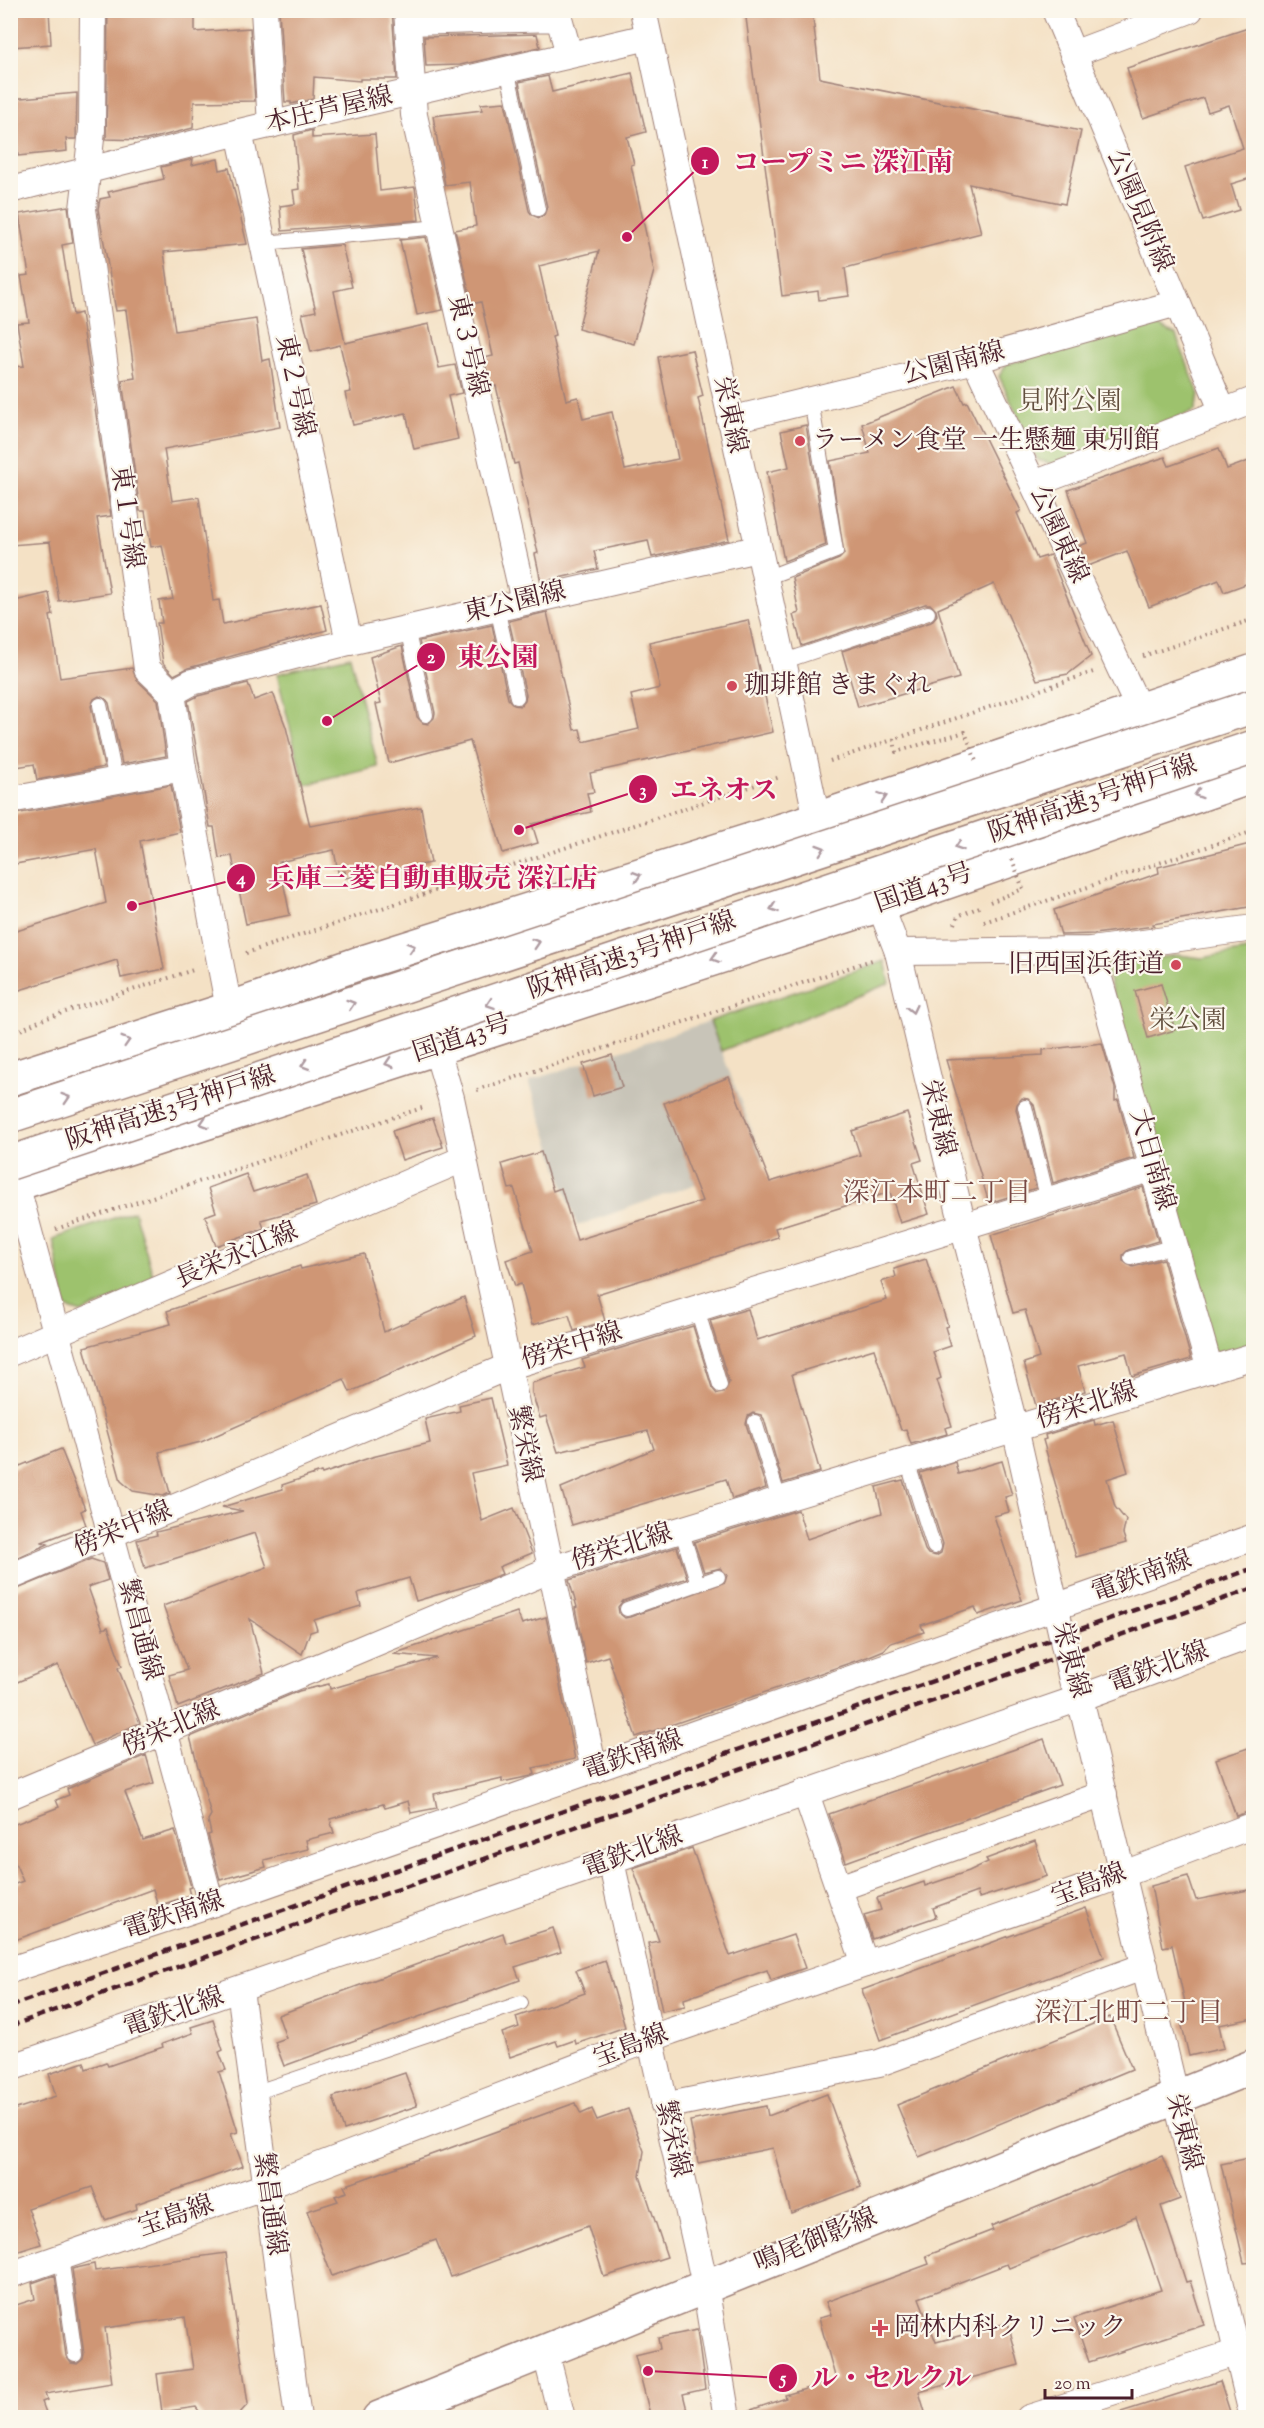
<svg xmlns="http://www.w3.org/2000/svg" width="1264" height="2428" font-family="'Sorts Mill Goudy','Noto Serif JP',serif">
<rect width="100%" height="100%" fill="#fbf7ec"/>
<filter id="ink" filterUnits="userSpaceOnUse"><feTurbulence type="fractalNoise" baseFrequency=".0167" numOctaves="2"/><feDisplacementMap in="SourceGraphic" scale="12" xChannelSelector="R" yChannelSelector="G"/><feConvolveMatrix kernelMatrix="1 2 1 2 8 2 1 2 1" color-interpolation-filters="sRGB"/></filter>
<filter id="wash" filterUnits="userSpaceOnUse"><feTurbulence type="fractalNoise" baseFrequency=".008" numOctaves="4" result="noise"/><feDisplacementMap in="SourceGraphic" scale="24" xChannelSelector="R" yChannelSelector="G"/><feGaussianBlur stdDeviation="1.35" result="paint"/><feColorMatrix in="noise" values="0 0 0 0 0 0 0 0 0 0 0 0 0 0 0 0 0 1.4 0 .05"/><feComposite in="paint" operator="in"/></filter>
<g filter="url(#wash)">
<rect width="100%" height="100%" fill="#f4e1c5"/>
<path fill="#c8c4b8" d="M710,1021L763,1160L577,1226L529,1081Z"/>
<g fill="#9dc26d" stroke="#74704c" stroke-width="1.5">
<path d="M1152,324L1176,335L1199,394L1195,411L1053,464L1038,460L999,376L1007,364Z"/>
<path d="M350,656L378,767L304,785L277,674Z"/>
<path d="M1253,949V1345L1214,1357L1105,965L1179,955L1202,958Z"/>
<path d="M885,961L890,983L721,1051L710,1021Z"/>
<path d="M134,1211L155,1282L81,1313L66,1308L53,1239Z"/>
</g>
<g id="blocks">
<g fill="#cf9674">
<path d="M10,10H49L51,44L12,47Z"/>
<path d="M108,10H195V32L250,28L255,101L194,102L193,128L146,140L106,139Z"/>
<path d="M279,10H392L397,79H360V81L314,77L313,99L291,104V102H285Z"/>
<path d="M745,10H812L820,78L1081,131L1065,204L969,184L981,233L845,268L849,296L819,300L818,291L782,296Z"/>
<path d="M1254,26V177L1231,184L1239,210L1203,221L1185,167L1243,148L1229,105L1208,112L1203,98L1143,118L1127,68Z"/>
<path d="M537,34L540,47L460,65L426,66L424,37Z"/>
<path d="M632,73L646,132L627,137L634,164L631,165L654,271L634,344L578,329L599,251L539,266L555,336L552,337L566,400L578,397L583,419L612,412L625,470L678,459L658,357L692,350L703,396L698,398L729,540L652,557L648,540L594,551L598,569L541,582L535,554L538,553L518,463L514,464L496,386L491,387L484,358L493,356L481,302L472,304L455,230L476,226L470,182L445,185L433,116L482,110L481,104L505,102L529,211L532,215L539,218L544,215L547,207L519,82L548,76L552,92Z"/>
<path d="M77,93L76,139H66L67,151L18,156L17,142L10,143V99Z"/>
<path d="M312,130V138L375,134L380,191L415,187L419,220L282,231L280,206L295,204L293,190L299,189L294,135Z"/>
<path d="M193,159L192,165L218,159L220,170L229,168L247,244L164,252L175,331L256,319L262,361L270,359L280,427L164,449L172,501L199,497L213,601L219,600L223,624L321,604L327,630L188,668L174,675L163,663L157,623H162L159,601L173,599L162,545L151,547L145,511H140L122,380L135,378L126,310L116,311L98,209L100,199L110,197L108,192L164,179L161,167Z"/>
<path d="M68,206L73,243L62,245L73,315L81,313L111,516L97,518L110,593L59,601L50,542L10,545V367L24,366L17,323L29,322L21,276L29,275L19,214Z"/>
<path d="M426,237L443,310L417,315L400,240Z"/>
<path d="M342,245L352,287L334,291L345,343L429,324L439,368L455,365L462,393L448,396L458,439L414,449L406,413L353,425L345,393L351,392L340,345L311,352L302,314L316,311L301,249Z"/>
<path d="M956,386L964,403L967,402L1021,511L1017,513L1037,559L1050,555L1091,656L1068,674L1037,680L994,584L938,609L959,678L858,707L842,651L931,622L937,615L936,610L930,604H925L802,646L793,615L799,613L792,578L839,559L844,554L830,461L870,453L862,424Z"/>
<path d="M806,425L826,545L784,561L767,472L789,467L781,431Z"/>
<path d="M1219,448L1227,469L1254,459V581L1224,592L1219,580L1149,607L1127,551L1088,566L1079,546L1087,543L1068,490L1165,457L1169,466Z"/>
<path d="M49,593L53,615L50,616L60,678L132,668L137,680L158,700L166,756L122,764L109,703L106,699L99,696L94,699L91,706L104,767L37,780L34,764L10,768V602Z"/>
<path d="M547,612L574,730L580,729L583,742L639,729L631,695L660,688L649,642L748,620L773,732L590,773L594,792L587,793L591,812L532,824L538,843L503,853L470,741L389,763L376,704L381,703L370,657L402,646L417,717L423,723L428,724L434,718L435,713L419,641L492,625L508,699L514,705L520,706L525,700L526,695L509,621Z"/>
<path d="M248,683L254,700L273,693L286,727L310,826L421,807L431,863L346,878L345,871L338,872L334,850L279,862L290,915L246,924L232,856L219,858L214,827H210L188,701L198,696Z"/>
<path d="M171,785L180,832L140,841L164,969L121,978L117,960L10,993V933L106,903L96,849L10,865V815Z"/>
<path d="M1254,843V906L1153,924L1154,926L1094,934L1061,935L1054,910L1159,873L1158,867Z"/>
<path d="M1161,984L1175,1030L1148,1038L1135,991Z"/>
<path d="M1102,1043L1115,1088V1101L1118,1100L1134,1158L1053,1183L1034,1105L1028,1099L1022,1098L1017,1104L1016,1109L1036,1188L989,1203L946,1060L1043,1055V1050Z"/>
<path d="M612,1055L622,1087L593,1096L583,1064Z"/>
<path d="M729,1077L770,1182L860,1155L852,1131L907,1113L922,1160L913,1163L929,1214L900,1223L890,1192L775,1228L778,1237L597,1294L605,1321L574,1331L569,1315L532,1325L521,1284L515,1286L506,1260L533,1251L514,1188L509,1189L502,1164L541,1152L553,1191L561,1188L577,1240L702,1201L664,1103Z"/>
<path d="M433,1118L443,1147L402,1160L392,1131Z"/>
<path d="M246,1174L253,1192L307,1175L316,1205L261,1220L264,1228L216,1246L205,1216L216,1212L208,1188Z"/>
<path d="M1143,1187L1158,1241L1128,1250L1123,1255V1261L1133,1267L1163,1259L1191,1359L1132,1376L1126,1353L1078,1366L1085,1391L1036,1406L1024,1363L1039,1358L1025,1310L1013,1313L991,1235Z"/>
<path d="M364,1254L384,1332L464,1297L476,1336L350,1392L344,1379L201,1442L159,1452L170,1493L163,1496L133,1491L121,1481L84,1347L171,1324L167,1311L300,1266L301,1269Z"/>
<path d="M926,1259L948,1326L945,1327L951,1346L933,1352L941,1378L937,1380L952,1426L945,1428L947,1434L911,1444L906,1429L901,1430L874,1349L792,1374L820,1472L783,1483L764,1419L761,1415L753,1413L748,1416L746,1424L766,1488L732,1499L726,1479L572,1525L561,1488L654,1449L648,1431L558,1452L546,1416L540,1418L532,1393V1383L585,1367L582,1360L693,1326L712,1388L717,1394L723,1393L729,1383L710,1320L748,1309L757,1340L887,1300L881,1282L896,1277L894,1269Z"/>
<path d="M491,1398L507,1465L471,1473L482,1521L514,1508L532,1553L499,1567L502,1574L487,1580L416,1601L409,1578L358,1593L361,1606L314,1620L317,1630L310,1632L302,1654L250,1619L264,1673L178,1707L169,1675L187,1670L163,1606L267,1567L255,1533L145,1568L137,1540L157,1535L156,1532L243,1511L222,1507L283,1489L282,1485L321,1472L322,1474L372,1457L430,1443L425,1419L460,1411L459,1405Z"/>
<path d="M1094,1420L1095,1425L1113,1420L1128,1472L1107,1479L1115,1507L1126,1520L1123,1534L1126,1543L1076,1557L1043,1440L1046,1439L1045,1435Z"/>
<path d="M61,1449L85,1509L81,1511L86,1525L42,1542L48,1544L10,1561V1470Z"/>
<path d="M1002,1461L1012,1495L1005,1497L1009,1512L994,1516L1022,1600L978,1615L975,1607L921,1625L924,1632L891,1643L884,1650L867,1657L636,1737L608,1656L586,1663L575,1608L577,1607L569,1580L677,1547L687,1578L623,1601L618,1607L619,1613L625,1618L630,1617L725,1582L727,1575L720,1568L704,1572L694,1542L798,1510L807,1539L882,1513L876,1487L903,1480L925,1550L928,1554L936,1556L941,1553L943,1544L920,1473L955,1462L958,1474Z"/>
<path d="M91,1559L103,1563L108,1580L88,1587L103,1629L108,1627L122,1666L118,1668L140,1723L92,1745L58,1665L10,1685V1592Z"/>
<path d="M517,1612L522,1624L546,1617L575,1759L533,1768L535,1774L531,1776L502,1782V1778L434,1794L437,1808L411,1813L408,1801L385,1808L383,1804L330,1819L334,1833L306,1840L308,1849L264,1860L266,1867L220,1880L208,1835L211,1834L208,1820L211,1815L190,1737L299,1691L329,1684L330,1689L437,1658L393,1654Z"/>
<path d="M1044,1739L1060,1785L846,1862L829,1814Z"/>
<path d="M1254,1746V1810L1236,1816L1216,1759Z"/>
<path d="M146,1755L154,1783L125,1792L143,1840L175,1830L191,1887L188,1888L190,1895L158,1906L153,1889L10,1942V1886L23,1881L10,1851V1826L59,1807L56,1800L69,1795L67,1789Z"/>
<path d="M1035,1841L1047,1876L979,1898L977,1892L933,1908L936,1917L872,1939L864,1915L881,1910L877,1898L924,1882L925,1886L969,1871L988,1862L986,1859Z"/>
<path d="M692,1848L730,1956L793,1935L805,1968L771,1980L767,1970L684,1999L685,2006L662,2011L648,1943L659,1941L633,1868Z"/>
<path d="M1188,1876L1196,1900L1254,1889V2018L1219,2025L1224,2048L1189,2056L1181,2022L1189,2020L1172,1945L1163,1947L1151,1886Z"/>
<path d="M1086,1908L1104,1957L880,2040L862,1990Z"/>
<path d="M553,1928L561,1952L515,1967L520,1980L284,2066L275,2042L286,2038L278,2015L503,1933L506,1943Z"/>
<path d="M605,1960L625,2027L576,2044L575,2040L558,2046L556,2041L510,2057L502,2033L519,2027L516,2017L585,1993L576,1970Z"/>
<path d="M1110,2017L1132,2069L919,2157L897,2105Z"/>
<path d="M213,2020L223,2050L219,2052L226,2070L219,2072L238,2132L231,2134L243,2166L136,2204L137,2209L105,2220L92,2187L28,2208L41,2244L10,2254V2111L56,2096L49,2074L84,2062L86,2069L106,2062L108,2066L163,2047L162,2044L193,2033L191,2027Z"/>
<path d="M405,2073L417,2106L344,2130L333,2097Z"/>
<path d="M827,2094L861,2187L791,2213L773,2148L698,2163L690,2121L766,2106L768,2116Z"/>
<path d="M575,2103L581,2114L592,2109L597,2120L628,2109L644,2151L640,2176L667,2257L604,2277L588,2226L451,2277L436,2240L332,2276L307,2211L338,2201L335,2196L347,2192L344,2186Z"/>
<path d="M1162,2156L1180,2199L1161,2206L1186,2282L1190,2281L1204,2325L1089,2362L1074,2318L1161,2290L1136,2217L1009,2268L1007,2264L919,2298L936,2342L1008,2323L1019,2365L919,2392L925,2412L907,2418H743L742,2413L786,2398L785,2395L836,2380L819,2318L831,2315L826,2302L929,2264L926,2256L993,2230L991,2226Z"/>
<path d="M1254,2157V2262L1244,2263L1221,2164Z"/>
<path d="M226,2253L248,2404L238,2415L204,2418L196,2407L162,2412L157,2374L193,2369L185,2317L105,2328L112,2383L45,2394L47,2400L42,2402L48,2418H10V2307L35,2299L32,2283L55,2275L66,2356L71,2363L77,2364L83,2359L84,2354L72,2269L94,2264L95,2271Z"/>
<path d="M697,2330L705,2389L683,2394L689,2418H651L635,2355L660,2349L658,2338Z"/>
<path d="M1220,2381L1232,2418H1122L1121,2412Z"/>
</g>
</g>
</g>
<g filter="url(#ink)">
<use href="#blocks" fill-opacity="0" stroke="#9f8078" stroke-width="1.5"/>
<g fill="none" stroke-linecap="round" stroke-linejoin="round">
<g stroke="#9f8078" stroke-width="16">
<g id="lane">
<path d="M507,69L538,209"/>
<path d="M264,243L439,227"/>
<path d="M763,579L836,551L811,400"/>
<path d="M497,608L517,697"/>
<path d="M407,628L426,715"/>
<path d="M782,662L928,613"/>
<path d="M100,705L116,781"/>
<path d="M1025,1107L1048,1201"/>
<path d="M1131,1258L1175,1246"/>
<path d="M697,1309L720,1385"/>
<path d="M755,1422L779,1499"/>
<path d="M907,1461L934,1547"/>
<path d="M681,1529L698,1584"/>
<path d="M627,1609L718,1577"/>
<path d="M254,2093L521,2003"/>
<path d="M61,2257L75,2355"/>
</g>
</g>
<g stroke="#9f8078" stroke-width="28">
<g id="street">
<path d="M93,10L92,130L83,209L147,669L172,693L183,768L229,1009"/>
<path d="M264,10L271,125"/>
<path d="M407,10L414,115L524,601"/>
<path d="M643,10L817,819"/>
<path d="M1055,10L1223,412"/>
<path d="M408,22L559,18L569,54"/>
<path d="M1073,54L1190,10"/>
<path d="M239,132L349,642"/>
<path d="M10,190L239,132L648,37"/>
<path d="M975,360L1140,711"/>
<path d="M730,420L975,360L1177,303"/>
<path d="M1034,484L1254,400"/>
<path d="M172,693L192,682L349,642L757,549"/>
<path d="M10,800L183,768"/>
<path d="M880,905L898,952L963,1226L1015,1428L1072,1680L1080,1698L1253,2418"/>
<path d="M1091,950L1210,1370"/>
<path d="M898,952L1091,950L1254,928"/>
<path d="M436,1047L451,1098L594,1770"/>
<path d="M16,1184L211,1904"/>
<path d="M10,1353L463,1159"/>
<path d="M10,1577L507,1367L1153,1168"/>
<path d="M805,1791L865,1964"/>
<path d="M10,1796L552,1569L1254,1356"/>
<path d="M611,1861L705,2285L727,2418"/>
<path d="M839,1888L1104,1794"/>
<path d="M10,1970L211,1904L1254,1537"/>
<path d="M240,1990L298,2418"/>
<path d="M10,2068L1080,1698L1254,1634"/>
<path d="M664,2106L879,2063L1145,1966"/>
<path d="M10,2275L266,2186L671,2031L1097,1884L1254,1825"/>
<path d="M545,2350L562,2418"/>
<path d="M1029,2418L1254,2347"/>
</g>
</g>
<g stroke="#9f8078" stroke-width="36">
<path id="secondary" d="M379,2418L1254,2066"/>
</g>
<g stroke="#9f8078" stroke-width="36">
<g id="highway">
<path d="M10,1079L229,1009L357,964L817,819L1254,671"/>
<path d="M10,1186L880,905L1254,776"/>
</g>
</g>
<g stroke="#9f8078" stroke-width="4" stroke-dasharray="1.5 4.5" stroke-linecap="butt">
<path d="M1143,656L1254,619"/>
<path d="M894,739L896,752L929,742"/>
<path d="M830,761L1093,672"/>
<path d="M984,922L1254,831"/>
<path d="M955,924L958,916L982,906"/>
<path d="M246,953L780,777"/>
<path d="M10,1035L41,1020L193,970"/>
<path d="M477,1090L872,960"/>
<path d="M56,1229L425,1107"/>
</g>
<use href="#lane" stroke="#fff" stroke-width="14"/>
<use href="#street" stroke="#fff" stroke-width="26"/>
<use href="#secondary" stroke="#fff" stroke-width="33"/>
<use href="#highway" stroke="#fff" stroke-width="33"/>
<g stroke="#4a1f2b" stroke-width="4.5" stroke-dasharray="9 4.5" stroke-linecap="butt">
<path d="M10,2006L1254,1568"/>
<path d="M10,2026L1254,1588"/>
</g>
<g stroke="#9f8078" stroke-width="36" stroke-linecap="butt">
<g id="highway-bridge">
<path d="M10,1116L1254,706"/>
<path d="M10,1163L1254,747"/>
</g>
</g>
<g stroke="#9f8078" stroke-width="4" stroke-dasharray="1.5 4.5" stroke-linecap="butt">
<path d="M929,742L965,732L977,764"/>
<path d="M990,902L1023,889L1012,859"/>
</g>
<use href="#highway-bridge" stroke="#fff" stroke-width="33"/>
</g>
<defs><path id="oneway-chevron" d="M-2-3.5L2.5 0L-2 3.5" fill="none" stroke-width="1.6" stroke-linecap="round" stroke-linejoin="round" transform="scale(1.5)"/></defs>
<g stroke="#ae9aa0">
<use href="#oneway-chevron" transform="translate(1198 794) rotate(162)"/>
<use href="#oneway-chevron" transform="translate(883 797) rotate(-19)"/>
<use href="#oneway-chevron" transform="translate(959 846) rotate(161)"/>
<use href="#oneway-chevron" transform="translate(821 849) rotate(-18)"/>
<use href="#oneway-chevron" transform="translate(637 876) rotate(-17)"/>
<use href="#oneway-chevron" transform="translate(774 908) rotate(161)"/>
<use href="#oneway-chevron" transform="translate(536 943) rotate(-18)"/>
<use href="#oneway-chevron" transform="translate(411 947) rotate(-18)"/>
<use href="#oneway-chevron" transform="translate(715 958) rotate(162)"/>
<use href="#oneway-chevron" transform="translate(351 1004) rotate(-18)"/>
<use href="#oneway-chevron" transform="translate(490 1004) rotate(161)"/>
<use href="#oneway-chevron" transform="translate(912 1009) rotate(77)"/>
<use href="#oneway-chevron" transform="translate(126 1041) rotate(-17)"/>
<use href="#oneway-chevron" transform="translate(389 1063) rotate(162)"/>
<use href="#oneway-chevron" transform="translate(305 1065) rotate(162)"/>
<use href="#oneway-chevron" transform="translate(66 1098) rotate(-18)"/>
<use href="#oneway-chevron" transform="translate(204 1123) rotate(162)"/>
</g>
</g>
<g fill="#d1495b" stroke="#fbf7ec" stroke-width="2">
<circle cx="800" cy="441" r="6"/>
<circle cx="732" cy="686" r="6"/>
<circle cx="1176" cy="965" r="6"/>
<path d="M877 2319h6v6h6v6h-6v6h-6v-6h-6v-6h6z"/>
</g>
<g text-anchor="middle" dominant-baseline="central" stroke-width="4.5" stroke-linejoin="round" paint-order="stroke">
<g font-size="26" fill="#4a1f2b" stroke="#fbf7ec">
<text transform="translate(329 111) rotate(-13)">本庄芦屋線</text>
<text transform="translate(1139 211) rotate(67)">公園見附線</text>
<text transform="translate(467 346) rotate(77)">東３号線</text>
<text transform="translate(954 364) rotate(-14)">公園南線</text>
<text transform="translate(294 386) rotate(78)">東２号線</text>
<text transform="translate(729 415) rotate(78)">栄東線</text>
<text transform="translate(126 517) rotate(82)">東１号線</text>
<text transform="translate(1058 535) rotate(65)">公園東線</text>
<text transform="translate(515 603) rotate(-13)">東公園線</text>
<text transform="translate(1093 800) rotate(-19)">阪神高速3号神戸線</text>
<text transform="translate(924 889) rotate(-19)">国道43号</text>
<text transform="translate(632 956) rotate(-19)">阪神高速3号神戸線</text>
<text transform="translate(462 1039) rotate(-18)">国道43号</text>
<text transform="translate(171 1109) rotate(-18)">阪神高速3号神戸線</text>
<text transform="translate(937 1118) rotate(77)">栄東線</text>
<text transform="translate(1151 1160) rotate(74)">大日南線</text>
<text transform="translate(237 1256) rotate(-23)">長栄永江線</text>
<text transform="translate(572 1347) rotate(-17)">傍栄中線</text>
<text transform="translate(1087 1406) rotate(-17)">傍栄北線</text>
<text transform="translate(524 1444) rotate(78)">繁栄線</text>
<text transform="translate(123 1530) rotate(-23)">傍栄中線</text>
<text transform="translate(622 1548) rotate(-17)">傍栄北線</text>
<text transform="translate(1142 1577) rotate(-20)">電鉄南線</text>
<text transform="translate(139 1630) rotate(75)">繁昌通線</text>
<text transform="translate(1070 1660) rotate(75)">栄東線</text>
<text transform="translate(1159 1668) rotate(-20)">電鉄北線</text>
<text transform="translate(171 1729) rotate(-23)">傍栄北線</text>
<text transform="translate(633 1756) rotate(-19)">電鉄南線</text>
<text transform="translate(633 1853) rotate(-20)">電鉄北線</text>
<text transform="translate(1089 1886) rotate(-21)">宝島線</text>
<text transform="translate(174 1916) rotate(-18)">電鉄南線</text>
<text transform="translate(174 2013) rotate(-19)">電鉄北線</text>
<text transform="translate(631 2047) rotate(-21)">宝島線</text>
<text transform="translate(1183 2132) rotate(76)">栄東線</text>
<text transform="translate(672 2139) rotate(77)">繁栄線</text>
<text transform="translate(269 2204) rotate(82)">繁昌通線</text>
<text transform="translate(176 2217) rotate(-19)">宝島線</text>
<text transform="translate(816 2241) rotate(-22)">鳴尾御影線</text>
</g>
<g font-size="26" fill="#63503f" stroke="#fbf7ec">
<text x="1070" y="402">見附公園</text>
<text x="1188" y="1021">栄公園</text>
</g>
<g font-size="26" fill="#4a1f2b" stroke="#fbf7ec" text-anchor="start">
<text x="812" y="441">ラーメン食堂 一生懸麺 東別館</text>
<text x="744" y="686">珈琲館 きまぐれ</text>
<text x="1164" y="965" text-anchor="end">旧西国浜街道</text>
<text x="894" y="2328">岡林内科クリニック</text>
</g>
<g font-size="27" fill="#794945" stroke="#fbf7ec">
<text x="937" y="1194">深江本町二丁目</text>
<text x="1129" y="2014">深江北町二丁目</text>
</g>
</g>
<path fill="none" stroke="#c2185b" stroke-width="2" d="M627 237L705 161M327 721L431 657M519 830L643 789M132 906L241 878M648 2371L783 2378"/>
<g fill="#c2185b" stroke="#fbf7ec" stroke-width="2">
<circle cx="627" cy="237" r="6"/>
<circle cx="327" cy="721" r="6"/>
<circle cx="519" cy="830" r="6"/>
<circle cx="132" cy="906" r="6"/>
<circle cx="648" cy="2371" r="6"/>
<circle cx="705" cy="161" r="15"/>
<circle cx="431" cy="657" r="15"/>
<circle cx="643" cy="789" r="15"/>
<circle cx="241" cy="878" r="15"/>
<circle cx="783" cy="2378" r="15"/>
</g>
<g font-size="18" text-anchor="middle" font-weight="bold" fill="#fff">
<text x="705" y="168">1</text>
<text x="431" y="663">2</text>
<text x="643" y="796">3</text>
<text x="241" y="884">4</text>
<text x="783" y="2384">5</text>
</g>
<g font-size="27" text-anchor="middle" font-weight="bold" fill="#c2185b" stroke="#fbf7ec" stroke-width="4.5" stroke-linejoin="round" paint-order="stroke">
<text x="843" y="171">コープミニ 深江南</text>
<text x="498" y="666">東公園</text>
<text x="724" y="799">エネオス</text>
<text x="433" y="887">兵庫三菱自動車販売 深江店</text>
<text x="891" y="2387">ル・セルクル</text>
</g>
<rect width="1264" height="2428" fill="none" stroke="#fbf7ec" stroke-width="36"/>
<path d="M1045 2389v9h87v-9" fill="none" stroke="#4a1f2b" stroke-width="3"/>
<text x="1054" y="2389" font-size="18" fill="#4a1f2b" stroke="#fbf7ec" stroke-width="4.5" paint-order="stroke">20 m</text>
</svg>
